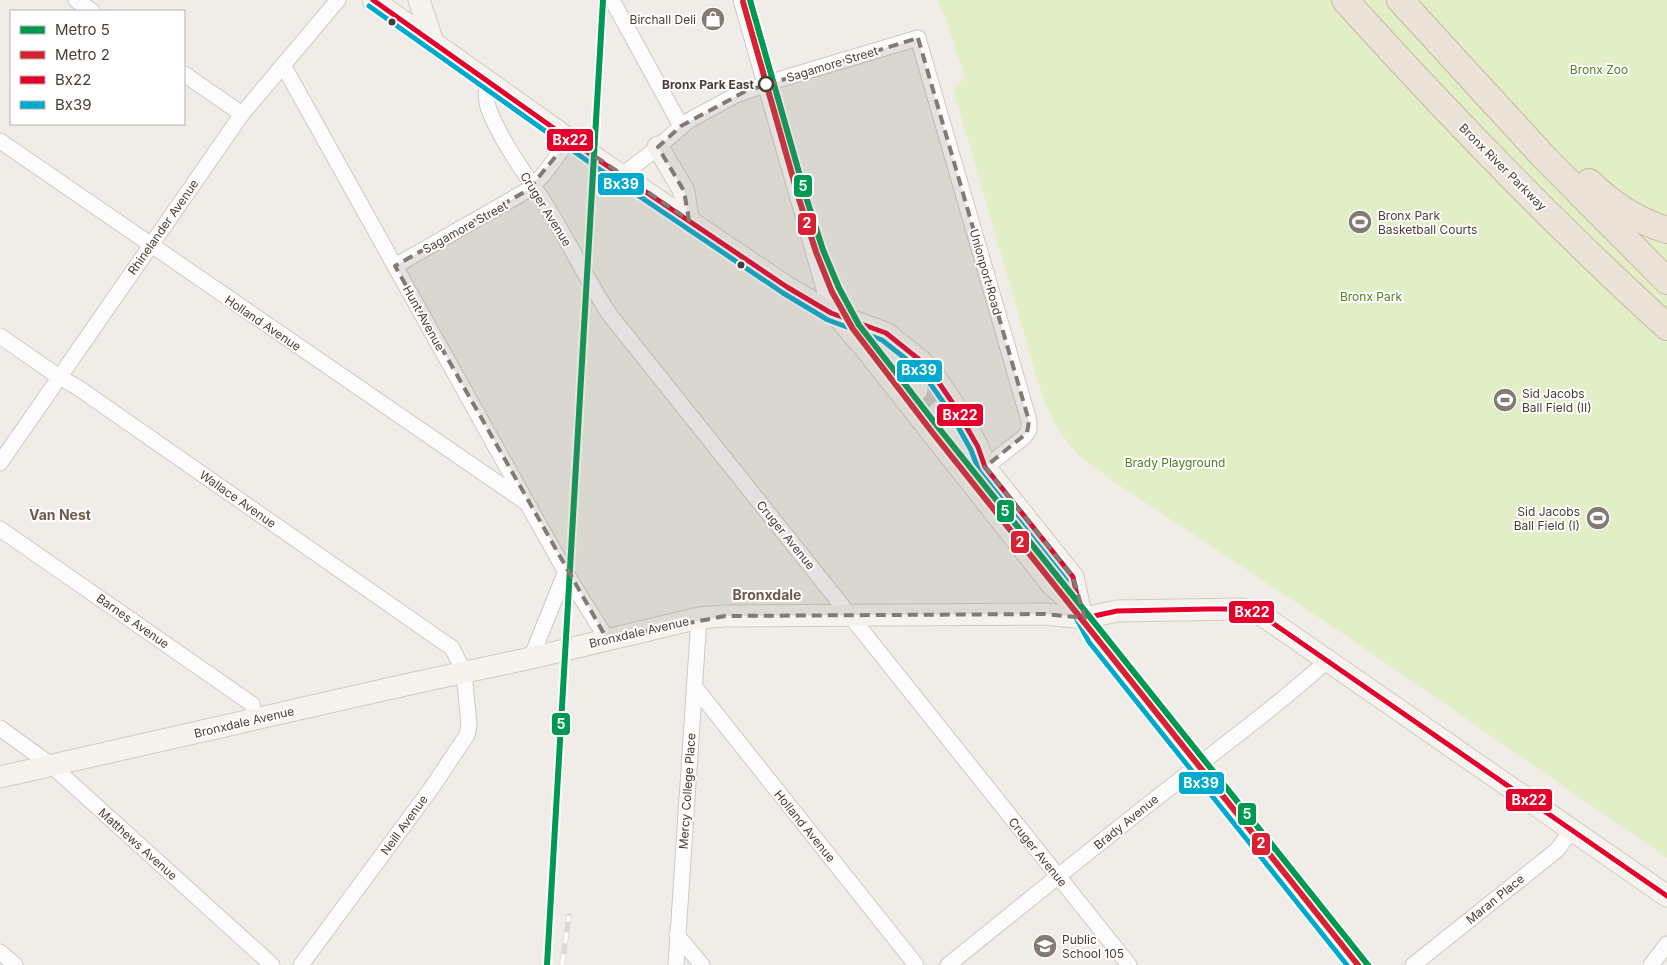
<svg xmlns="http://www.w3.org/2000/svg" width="1667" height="965" font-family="Inter,sans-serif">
<rect width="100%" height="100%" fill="#f0ede8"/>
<path fill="#e2eec5" d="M937,0H1667V858L1351,639L1113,481C1097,469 1080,458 1068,443C1056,428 1049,412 1042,395L953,88L965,78L944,14Z"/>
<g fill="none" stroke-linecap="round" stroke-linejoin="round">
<path stroke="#cecac4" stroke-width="21" stroke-dasharray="21 11" stroke-linecap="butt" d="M917,390L944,422"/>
<g stroke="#cdc9c4" stroke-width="17">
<g id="street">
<path d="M76,0L92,11"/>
<path d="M612,0L681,126"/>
<path d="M741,0L831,313"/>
<path d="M283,65L527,503L572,583L607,639"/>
<path d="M184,74L242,114"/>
<path d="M488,80C486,90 485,100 489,110C502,142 523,171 542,199C567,237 585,278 610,315L1129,965"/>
<path d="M0,141L524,501"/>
<path d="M622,175L651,153L688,121L736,95L781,79L918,38L1029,421V430L1024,437L978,473"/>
<path d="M395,266L528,190L544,174L570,139"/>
<path d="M0,336L59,377L77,387L452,648L464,672L469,725L467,735L433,786L301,965"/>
<path d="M0,463L242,114L338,0"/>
<path d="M0,529L252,704L255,719"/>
<path d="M531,658L566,571"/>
<path d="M694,686L916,965"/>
<path d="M0,728L51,765L272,965"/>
<path d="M677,935L702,965"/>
<path d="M0,952L15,965"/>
<path d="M676,965L699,618"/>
<path d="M948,965C1024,904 1100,842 1177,782C1227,742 1280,704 1328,660"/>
<path d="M1413,965L1557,850L1572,830"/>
<path d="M1651,965L1667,944"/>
</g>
</g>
<g stroke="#d2cbc0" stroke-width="23">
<g id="secondary">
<path d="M373,0L600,161L787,287L831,313L886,333L921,361L933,374L954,405L978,447L985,467L1073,577L1080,609"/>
<path d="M419,0L433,42"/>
<path d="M658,147L684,191L688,220"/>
<path d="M837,316L868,352L1052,585L1080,609L1095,638L1357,965"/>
<path d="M869,335L889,354L917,390"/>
<path d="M944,422L971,450"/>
<path d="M0,777L414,683L531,658L699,618L725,616L1045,614L1085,618L1117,611L1241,609L1255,612L1266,618L1667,896"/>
</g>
</g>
<g stroke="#cbb7a0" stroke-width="28">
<g id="highway">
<path d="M1345,0C1448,114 1554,224 1667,327"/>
<path d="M1400,0L1543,156L1667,281"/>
<path d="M1589,182C1611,204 1638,221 1667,230"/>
</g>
</g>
<use href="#street" stroke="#fdfcfc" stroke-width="15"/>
<use href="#secondary" stroke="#f6f3ee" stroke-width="21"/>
<use href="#highway" stroke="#ece3d8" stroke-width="26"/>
<g stroke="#d9d9d8" stroke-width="5.5">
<g id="rail">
<path d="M741,0L818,259L837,304L860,339L889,378L1358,965"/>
<path d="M562,965L569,916"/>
</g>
</g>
<use href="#rail" stroke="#fff" stroke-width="4" stroke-dasharray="11" stroke-linecap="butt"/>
<g stroke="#fff" stroke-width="9">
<g id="bus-1">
<path d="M373,0L600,161L787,287L831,313L886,333L921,361L933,374L954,405L978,447L985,467L1073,577L1080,609L1085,618"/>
<path d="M1085,618L1117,611L1207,609H1241L1261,615L1667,896"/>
</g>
</g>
<g stroke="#fff" stroke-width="9">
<path id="bus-2" d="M369,6L596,167L783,293L828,320L882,340L916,367L927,379L948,409L971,450L979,471L1066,580L1073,612L1089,642L1347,965"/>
</g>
<use href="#bus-1" stroke="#e4002b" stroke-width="5"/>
<use href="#bus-2" stroke="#00a9ce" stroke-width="5"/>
<g stroke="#fff" stroke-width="10">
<g id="metro-1">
<path d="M750,0L806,197L823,250L839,288L859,325L938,427L1368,965"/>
<path d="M547,965L603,0"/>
</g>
</g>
<g stroke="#fff" stroke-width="10">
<path id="metro-2" d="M743,2L799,199L816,252L832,292L853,329L932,432L1358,965"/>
</g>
<use href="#metro-1" stroke="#009952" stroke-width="6"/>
<use href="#metro-2" stroke="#d82233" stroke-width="6"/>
</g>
<path fill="#837b73" fill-opacity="0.2" stroke="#837b73" stroke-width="4" stroke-dasharray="10 6" stroke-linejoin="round" d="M918,38L1029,421L1027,433L985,467L1073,577L1085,618L1045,614L725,616L607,639L395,266L528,190L570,139L689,220L684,191L658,147L681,126L746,91Z"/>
<defs>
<g id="shop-disc" transform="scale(1.25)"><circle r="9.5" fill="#837b73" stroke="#fff"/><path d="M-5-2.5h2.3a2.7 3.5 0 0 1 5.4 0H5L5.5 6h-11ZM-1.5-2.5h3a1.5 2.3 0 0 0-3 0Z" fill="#fff"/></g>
<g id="stadium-disc" transform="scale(1.25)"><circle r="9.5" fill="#837b73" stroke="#fff"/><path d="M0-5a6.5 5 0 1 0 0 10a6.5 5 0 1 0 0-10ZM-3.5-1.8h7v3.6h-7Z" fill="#fff"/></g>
<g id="school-disc" transform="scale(1.25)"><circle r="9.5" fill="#837b73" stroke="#fff"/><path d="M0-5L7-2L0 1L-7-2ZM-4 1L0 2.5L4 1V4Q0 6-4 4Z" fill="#fff"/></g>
</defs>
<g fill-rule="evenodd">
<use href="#shop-disc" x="713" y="19"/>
<use href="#stadium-disc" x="1360" y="222"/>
<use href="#stadium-disc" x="1505" y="400"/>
<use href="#stadium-disc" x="1598" y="518"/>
<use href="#school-disc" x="1045" y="946"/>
</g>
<g fill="#483d34" stroke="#fff" stroke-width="2">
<circle cx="392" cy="22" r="4.5"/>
<circle cx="741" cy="265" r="4.5"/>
</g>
<circle fill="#fff" stroke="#483d34" stroke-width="2.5" cx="766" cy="84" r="7"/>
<g text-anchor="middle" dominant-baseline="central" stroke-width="4" stroke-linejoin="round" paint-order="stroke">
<g font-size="12" fill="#483d34" stroke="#fff" text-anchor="start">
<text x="696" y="19" text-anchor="end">Birchall Deli</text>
<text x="1378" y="215">Bronx Park<tspan x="1378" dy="14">Basketball Courts</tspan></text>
<text x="1522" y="393">Sid Jacobs<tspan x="1522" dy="14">Ball Field (II)</tspan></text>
<text x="1580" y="511" text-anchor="end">Sid Jacobs<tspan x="1580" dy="14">Ball Field (I)</tspan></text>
<text x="1062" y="939">Public<tspan x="1062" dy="14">School 105</tspan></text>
</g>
<g font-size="12" fill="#483d34" stroke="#fff">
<text transform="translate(832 64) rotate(-17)">Sagamore Street</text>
<text transform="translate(1503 167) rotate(45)">Bronx River Parkway</text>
<text transform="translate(546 209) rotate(58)">Cruger Avenue</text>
<text transform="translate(163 227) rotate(-55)">Rhinelander Avenue</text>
<text transform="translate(465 227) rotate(-29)">Sagamore Street</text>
<text transform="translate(986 272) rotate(74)">Unionport Road</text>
<text transform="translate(424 318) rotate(61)">Hunt Avenue</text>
<text transform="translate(263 323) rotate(34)">Holland Avenue</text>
<text transform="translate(238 499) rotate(35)">Wallace Avenue</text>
<text transform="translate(786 535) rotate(51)">Cruger Avenue</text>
<text transform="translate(133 621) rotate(35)">Barnes Avenue</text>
<text transform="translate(639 632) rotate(-13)">Bronxdale Avenue</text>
<text transform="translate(244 722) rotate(-13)">Bronxdale Avenue</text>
<text transform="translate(687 791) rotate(-86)">Mercy College Place</text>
<text transform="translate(1126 822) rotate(-39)">Brady Avenue</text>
<text transform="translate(404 825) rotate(-54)">Neill Avenue</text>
<text transform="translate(805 826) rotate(51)">Holland Avenue</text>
<text transform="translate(138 844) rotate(42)">Matthews Avenue</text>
<text transform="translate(1038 852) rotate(51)">Cruger Avenue</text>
<text transform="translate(1495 899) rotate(-39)">Maran Place</text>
</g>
<g font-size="12" fill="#508020" stroke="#fff">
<text x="1599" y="69">Bronx Zoo</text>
<text x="1371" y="296">Bronx Park</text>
<text x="1175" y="462">Brady Playground</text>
</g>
<g font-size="12" font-weight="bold" fill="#483d34" stroke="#fff" text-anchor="end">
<text x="754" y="84">Bronx Park East</text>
</g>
<g font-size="14" font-weight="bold" fill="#6c5a4a" stroke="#fff">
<text x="60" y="514">Van Nest</text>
<text x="767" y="594">Bronxdale</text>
</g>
</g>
<g stroke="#fff" stroke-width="2">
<rect x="546" y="128" width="48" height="24" rx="5" fill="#e4002b"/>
<rect x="597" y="172" width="48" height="24" rx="5" fill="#00a9ce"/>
<rect x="793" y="174" width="20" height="24" rx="5" fill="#009952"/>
<rect x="797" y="212" width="20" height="24" rx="5" fill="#d82233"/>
<rect x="896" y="359" width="47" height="24" rx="5" fill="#00a9ce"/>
<rect x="936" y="403" width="48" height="24" rx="5" fill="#e4002b"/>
<rect x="996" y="499" width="19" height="24" rx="5" fill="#009952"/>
<rect x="1010" y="530" width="20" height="24" rx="5" fill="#d82233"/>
<rect x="1228" y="600" width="47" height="24" rx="5" fill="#e4002b"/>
<rect x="551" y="712" width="20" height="24" rx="5" fill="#009952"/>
<rect x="1178" y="771" width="47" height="24" rx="5" fill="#00a9ce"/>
<rect x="1505" y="788" width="48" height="24" rx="5" fill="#e4002b"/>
<rect x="1237" y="802" width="20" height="24" rx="5" fill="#009952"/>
<rect x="1251" y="832" width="20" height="24" rx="5" fill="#d82233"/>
</g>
<g font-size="14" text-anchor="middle" font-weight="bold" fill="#fff">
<text x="570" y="145">Bx22</text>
<text x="621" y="189">Bx39</text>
<text x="803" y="191">5</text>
<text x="807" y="228">2</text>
<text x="919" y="375">Bx39</text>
<text x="960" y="420">Bx22</text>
<text x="1005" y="516">5</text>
<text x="1020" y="547">2</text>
<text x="1252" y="617">Bx22</text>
<text x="561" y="729">5</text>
<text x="1201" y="788">Bx39</text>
<text x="1529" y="805">Bx22</text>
<text x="1247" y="819">5</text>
<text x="1261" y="848">2</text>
</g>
<rect x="10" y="10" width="175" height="115" fill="#ffffff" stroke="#b6b1ae"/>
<rect x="20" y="26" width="25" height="8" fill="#009952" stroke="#b6b1ae"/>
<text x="55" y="35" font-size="15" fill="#483d34">Metro 5</text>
<rect x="20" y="51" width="25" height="8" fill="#d82233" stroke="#b6b1ae"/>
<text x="55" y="60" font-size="15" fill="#483d34">Metro 2</text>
<rect x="20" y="76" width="25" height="8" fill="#e4002b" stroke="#b6b1ae"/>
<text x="55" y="85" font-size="15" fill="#483d34">Bx22</text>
<rect x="20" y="101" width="25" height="8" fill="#00a9ce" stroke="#b6b1ae"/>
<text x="55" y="110" font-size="15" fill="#483d34">Bx39</text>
</svg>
